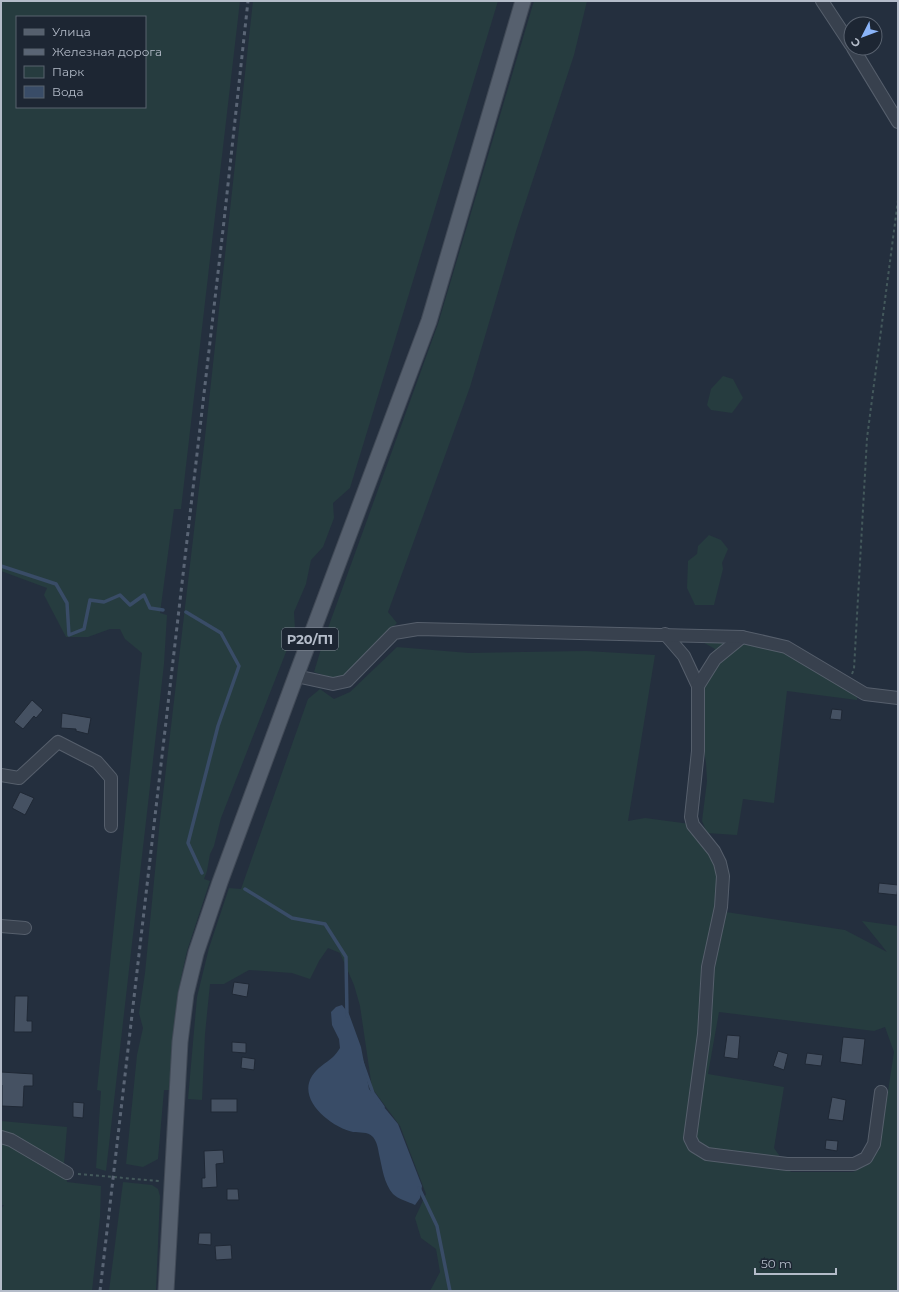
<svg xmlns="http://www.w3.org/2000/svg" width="899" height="1292" font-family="Montserrat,sans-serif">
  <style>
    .green { fill: #263c3f; fill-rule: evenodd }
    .water { fill: #394c67 }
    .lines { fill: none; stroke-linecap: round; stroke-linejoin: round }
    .stream { stroke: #394c67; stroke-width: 3.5 }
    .building { fill: #455162; stroke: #1f2835 }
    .minor-casing { stroke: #565f6c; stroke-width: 14 }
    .major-casing { stroke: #414a57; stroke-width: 17 }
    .path { stroke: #44595c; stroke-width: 2; stroke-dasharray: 3 3; stroke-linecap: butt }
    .minor { stroke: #38414e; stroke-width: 12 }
    .major { stroke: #56606e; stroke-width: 15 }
    .rail { stroke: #5a6575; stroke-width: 3; stroke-dasharray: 4 4; stroke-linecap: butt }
    .labels { text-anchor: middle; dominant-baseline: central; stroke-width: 3.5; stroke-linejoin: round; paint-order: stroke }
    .shield { fill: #1d2633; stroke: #878f9c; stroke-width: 1 }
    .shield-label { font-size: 13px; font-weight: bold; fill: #b4bcc9 }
  </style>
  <rect width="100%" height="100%" fill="#242f3e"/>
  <g class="green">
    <path d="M1 1H240L181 509H174L160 613 167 615 164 664 106 1171 96 1168 101 1091 97 1090 142 653 125 639 120 629H110L88 637H66L44 595 47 588 1 571ZM17 17H145V107H17Z"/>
    <polygon points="253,1 498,1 350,488 333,503 334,518 323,547 311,560 306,584 294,612 295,629 221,818 214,846 210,854 207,871 204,879 210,881 187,951 178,992 169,1090 164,1090 158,1159 143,1167 126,1164 137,1055 143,1028 139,1013 145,973 160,820 205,437"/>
    <polygon points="534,1 587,1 574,55 517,228 470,387 388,612 397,623 347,674 333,678 314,672 324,639 438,324"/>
    <polygon points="723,376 733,379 743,398 732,413 711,410 707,405 711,389"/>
    <polygon points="709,535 721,540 728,549 722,563 723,569 714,605 695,605 687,588 688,561 697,554 698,546"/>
    <polygon points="699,640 748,642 784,651 857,693 857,700 787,691 774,803 743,799 737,835 707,833 702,821 707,781 706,763 702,739 704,685 698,675 715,649"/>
    <path d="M397 647 469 653 586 651 655 655 628 821 645 818 690 824 712 853 720 876 706 966 701 976 710 977 721 918 726 912 845 930 887 952 862 921 898 926V1291H430L440 1272 436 1249 421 1238 415 1218 426 1194 400 1126 372 1088 360 1006 354 985 340 953 328 948 319 961 310 979 292 973 249 970 224 984H210L205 1034 202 1100 188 1099 197 997 209 948 229 888 241 889 308 699 320 689 334 699 350 692ZM719 1012 874 1031 885 1027 894 1052 879 1150 867 1165 853 1172H791L774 1148 784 1087 708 1074Z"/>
    <polygon points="1,1121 67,1127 64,1164 67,1182 101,1186 100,1217 92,1291 1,1291 1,1209 4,1205 1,1205"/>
    <polygon points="123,1182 152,1185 158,1189 160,1196 156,1291 109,1291"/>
  </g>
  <path class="water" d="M342 1005 349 1014 361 1047 369 1089 398 1124 422 1186 420 1198 415 1205C409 1202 398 1199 393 1194 384 1184 382 1167 379 1154 378 1148 377 1142 373 1137 367 1131 360 1133 353 1132 331 1127 297 1100 312 1076 317 1068 326 1063 333 1057 335 1055 338 1051 340 1048L339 1039 332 1025 331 1012 336 1007Z"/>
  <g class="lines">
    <g class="stream">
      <polyline points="1,566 56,584 67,603 69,635 84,629 90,600 104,602 120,595 130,605 144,595 150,608 163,610"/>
      <polyline points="186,612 221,633 239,666 218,726 188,843 202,873"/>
      <polyline points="245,889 292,918 325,924 346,957 347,1016"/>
      <polyline points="362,1062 373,1093 383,1107"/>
      <polyline points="419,1188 437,1226 450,1291"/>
    </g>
  </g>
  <g class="building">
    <polygon points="32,700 43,710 36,718 34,716 23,729 14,722"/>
    <polygon points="832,709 842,710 841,720 830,719"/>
    <polygon points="62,713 91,718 88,734 76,731 76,729 61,728"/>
    <polygon points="20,792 34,798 25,815 12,808"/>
    <polygon points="879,883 898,885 897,895 878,893"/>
    <polygon points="234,982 249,984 247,997 232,994"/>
    <polygon points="15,996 28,996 27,1021 32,1021 32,1032 14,1032"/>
    <polygon points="727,1035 740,1036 738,1059 724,1057"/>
    <polygon points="843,1037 865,1039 862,1065 840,1062"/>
    <polygon points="232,1042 246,1043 246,1053 232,1052"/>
    <polygon points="778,1051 788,1054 784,1070 773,1066"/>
    <polygon points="807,1053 823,1055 821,1066 805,1064"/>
    <polygon points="242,1057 255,1059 254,1070 241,1068"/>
    <polygon points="1,1072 33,1074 33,1086 24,1086 23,1107 2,1106 2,1085 1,1085"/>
    <polygon points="832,1097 846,1100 843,1121 828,1119"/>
    <rect x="211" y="1099" width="26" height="13"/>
    <polygon points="73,1102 84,1103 83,1118 73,1117"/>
    <polygon points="826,1140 838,1141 837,1151 825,1149"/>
    <polygon points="223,1150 224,1163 216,1164 217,1187 202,1188 202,1178 205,1178 204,1151"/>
    <polygon points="227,1189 238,1189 239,1200 227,1200"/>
    <polygon points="199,1233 211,1233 211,1245 198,1244"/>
    <polygon points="231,1245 232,1259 216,1260 215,1246"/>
  </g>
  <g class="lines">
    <g class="minor-casing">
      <g id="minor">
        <polyline points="822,1 851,45"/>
        <polyline points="853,48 898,122"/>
        <polyline points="665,634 684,656 698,686"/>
        <polyline points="742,637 715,659 698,686 698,751 691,817 693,825 714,851 720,863 723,876 721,907 708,967 704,1034 690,1138 694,1146 707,1154 787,1164 854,1164 866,1158 874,1144 881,1092"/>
        <polyline points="296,676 333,684 347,681 394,633 418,629 742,637 786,647 865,694 898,698"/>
        <polyline points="1,775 19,778 58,742 97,762 111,778 111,826"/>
        <polyline points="1,926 25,928"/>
        <polyline points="1,1137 11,1140 67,1173"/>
      </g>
    </g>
    <g class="major-casing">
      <polyline id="major" points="166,1291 180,1042 186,994 196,953 220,882 296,676 429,321 523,1"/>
    </g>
    <g class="path">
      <polyline points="852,674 854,669 867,438 898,200"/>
      <polyline points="78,1174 159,1181"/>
    </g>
    <use href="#minor" class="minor"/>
    <use href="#major" class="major"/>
    <polyline class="rail" points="100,1291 224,221 248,1"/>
  </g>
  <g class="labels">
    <rect class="shield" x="282" y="628" width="56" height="22" rx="3"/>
    <g class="shield-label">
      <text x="310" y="639">Р20/П1</text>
    </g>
  </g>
  <rect width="899" height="1292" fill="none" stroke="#b4bcc9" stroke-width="4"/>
  <rect x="16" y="16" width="130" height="92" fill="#1d2633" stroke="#59626f"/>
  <rect x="24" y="29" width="20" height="6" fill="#56606e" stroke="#59626f"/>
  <text x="52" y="36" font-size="12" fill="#b4bcc9">Улица</text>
  <rect x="24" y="49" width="20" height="6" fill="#5a6575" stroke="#59626f"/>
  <text x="52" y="56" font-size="12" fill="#b4bcc9">Железная дорога</text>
  <rect x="24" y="66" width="20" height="12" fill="#263c3f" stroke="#59626f"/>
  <text x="52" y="76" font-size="12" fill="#b4bcc9">Парк</text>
  <rect x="24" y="86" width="20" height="12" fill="#394c67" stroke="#59626f"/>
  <text x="52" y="96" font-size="12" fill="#b4bcc9">Вода</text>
  <g transform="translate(863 36) rotate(228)"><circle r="19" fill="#1d2633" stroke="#59626f"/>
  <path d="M0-3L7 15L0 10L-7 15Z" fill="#8ab4f8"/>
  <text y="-6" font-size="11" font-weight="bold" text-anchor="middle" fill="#b4bcc9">С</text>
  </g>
  <path d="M755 1268v6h81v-6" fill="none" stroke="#b4bcc9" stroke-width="2"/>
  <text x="761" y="1268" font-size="12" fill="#b4bcc9" stroke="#1d2633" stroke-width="3" paint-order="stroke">50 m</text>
</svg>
